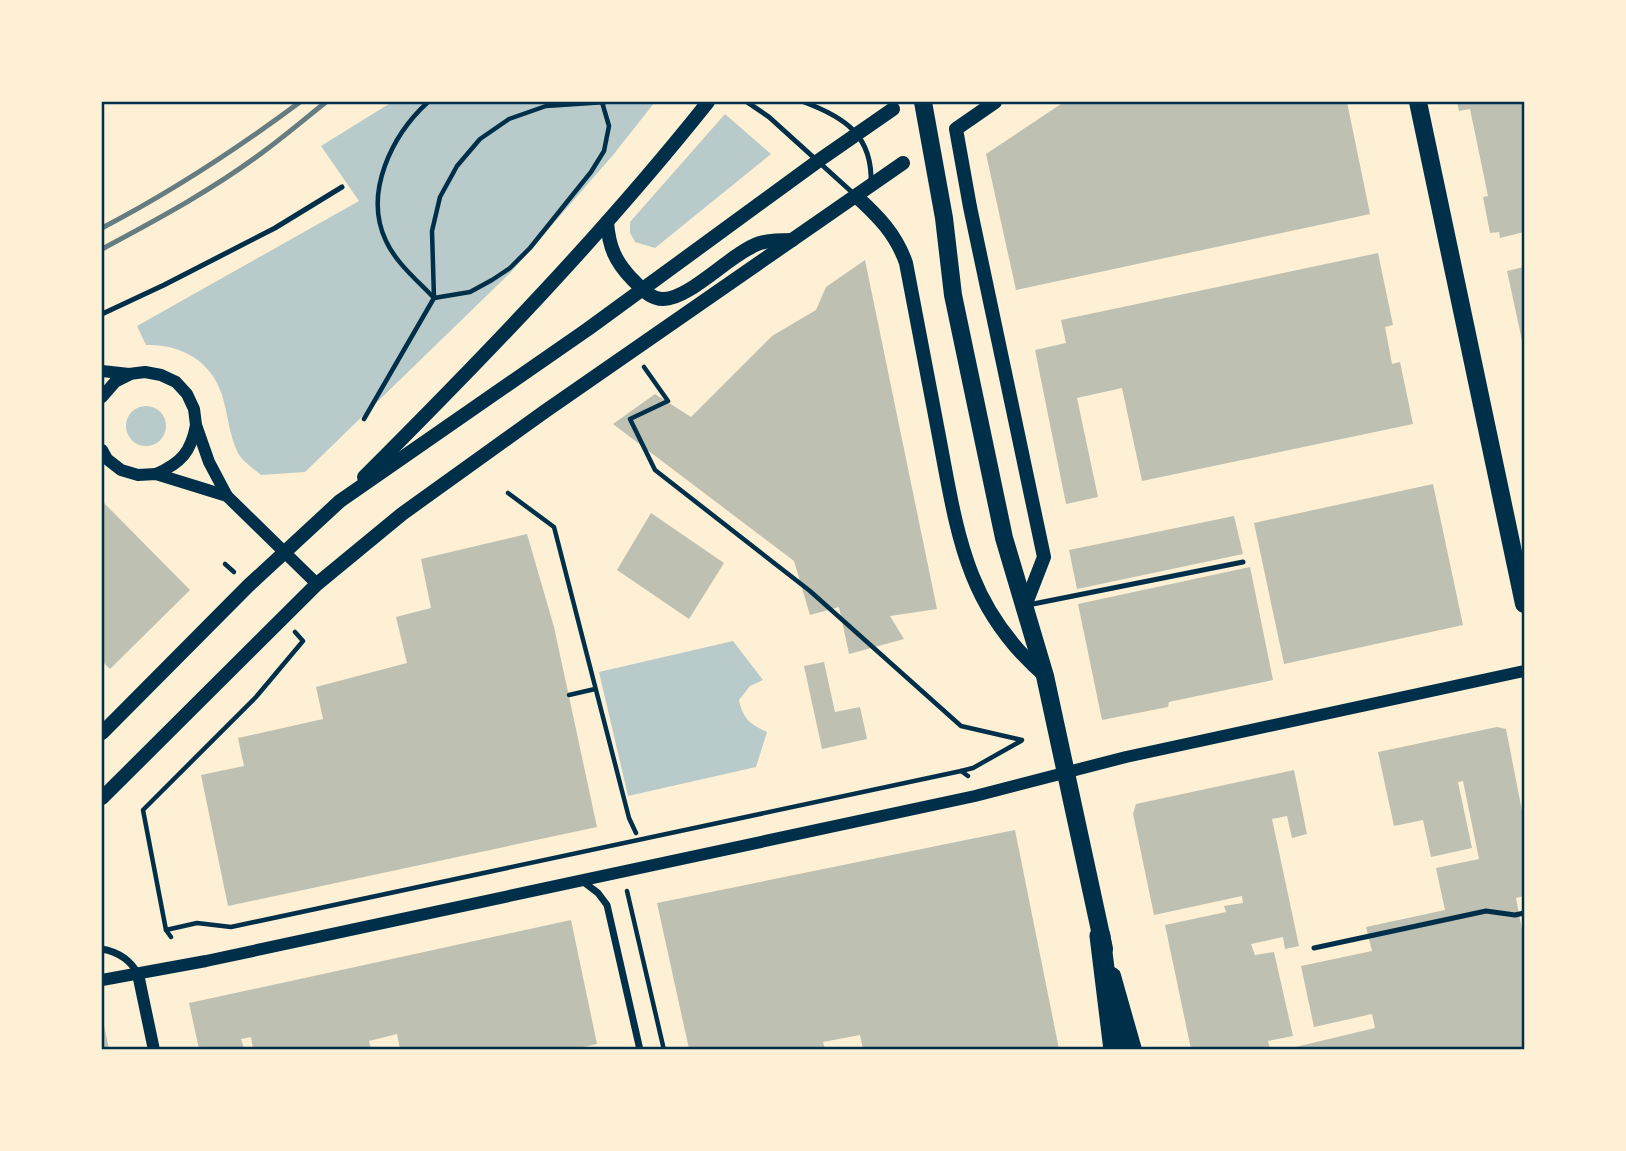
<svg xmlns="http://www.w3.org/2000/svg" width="1626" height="1151" font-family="'Work Sans',sans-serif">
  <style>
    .green { fill: #b9caca }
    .building { fill: #bec0b2 }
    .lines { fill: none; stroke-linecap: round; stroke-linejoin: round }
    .path { stroke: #003049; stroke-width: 4.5 }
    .service { stroke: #003049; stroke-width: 5 }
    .minor { stroke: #003049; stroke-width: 7 }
    .tertiary { stroke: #003049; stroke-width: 12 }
    .secondary { stroke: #003049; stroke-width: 14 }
    .primary { stroke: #003049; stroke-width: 18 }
    .motorway { stroke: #003049; stroke-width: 21 }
    .rail { stroke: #657d81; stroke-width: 5 }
    .neatline { fill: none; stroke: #003049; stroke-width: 2.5 }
  </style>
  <rect width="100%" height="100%" fill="#fdf0d5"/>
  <g class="green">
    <path d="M392 102H655L613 155 512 271 305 472 261 475C254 469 242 461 238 453 229 435 228 414 222 395 211 360 180 344 146 345L137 326 359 201 321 146Z"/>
    <polygon points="725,114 771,154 655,248 635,242 630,233 630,222"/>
    <circle cx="146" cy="426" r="20"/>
    <path d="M733 641 763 680 750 686 739 700C743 719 750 724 767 732L756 767 628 796 599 672Z"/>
  </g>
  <g class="building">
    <polygon points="1064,102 1347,102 1370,214 1016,290 986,154"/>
    <polygon points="1457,102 1524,102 1524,232 1500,238 1499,232 1490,233 1483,197 1488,196 1470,109 1459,111"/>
    <polygon points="1378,253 1393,325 1385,327 1392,364 1400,362 1413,424 1142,481 1122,388 1077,398 1098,497 1066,504 1035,350 1066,343 1061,320"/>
    <polygon points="865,260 937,609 890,616 904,639 849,654 839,607 810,615 794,561 613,424 655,394 691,417 772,336 816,310 826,287"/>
    <polygon points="1524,267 1524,345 1523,345 1507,271"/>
    <polygon points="1433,484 1463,625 1284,664 1254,523"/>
    <polygon points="102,501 190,590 110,669 102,661"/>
    <polygon points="651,513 724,563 689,619 617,570"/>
    <polygon points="1234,516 1243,554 1077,589 1069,550"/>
    <polygon points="527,534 554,627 597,827 228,906 201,775 244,766 238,738 323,719 316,687 407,663 396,617 431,608 421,559"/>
    <polygon points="1250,567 1273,680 1169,702 1168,707 1102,720 1078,604"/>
    <polygon points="824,662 835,712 860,707 867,739 822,749 804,666"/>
    <polygon points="1497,727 1506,729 1524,821 1524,896 1516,898 1524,940 1524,1049 1287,1049 1375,1028 1372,1014 1314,1027 1301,966 1372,951 1366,927 1445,910 1436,868 1479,859 1463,781 1458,782 1472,848 1431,857 1423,820 1394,826 1378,752"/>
    <polygon points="1294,770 1307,834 1292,838 1287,816 1272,819 1299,946 1285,949 1283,937 1251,944 1255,955 1274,952 1293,1036 1268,1041 1270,1049 1191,1049 1165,925 1226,912 1224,906 1243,903 1242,896 1154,915 1133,814 1136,804"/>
    <polygon points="1015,830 1059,1049 863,1049 860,1035 823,1042 825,1049 689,1049 657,903"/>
    <polygon points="571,920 597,1044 574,1049 400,1049 397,1034 369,1041 371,1049 253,1049 251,1037 241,1039 244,1049 199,1049 189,1003"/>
    <polygon points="102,1021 103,1021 109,1049 102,1049"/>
  </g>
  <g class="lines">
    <g class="path">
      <path d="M428 102C392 135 363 193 386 241 396 263 418 281 434 298L470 292 492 280 510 268 530 248 591 172 604 151 609 126 602 102"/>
      <polyline points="644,367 668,401 630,419 655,470 810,591 961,726 1022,740"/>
      <polyline points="364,419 434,298 432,231 440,197 457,166 480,139 509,119 546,106 606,102"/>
      <polyline points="508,493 554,527 629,818 636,833"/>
      <polyline points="225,564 234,572"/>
      <polyline points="569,695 595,689"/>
      <polyline points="961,771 973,768 1021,741"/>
      <polyline points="627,891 664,1050"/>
      <polyline points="166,930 197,923 231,927 961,771 968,776"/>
      <polyline points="171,937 166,930 143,810 256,697 303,641 295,632"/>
    </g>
    <g class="service">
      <polyline points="747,102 769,117 854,194"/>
      <path d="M804 102C844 117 873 135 871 184"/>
      <polyline points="102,314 164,285 275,228 342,187"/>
      <polyline points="1028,605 1243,562"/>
      <polyline points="1314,948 1486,911 1515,915 1524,913"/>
    </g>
    <g class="minor">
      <polyline points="581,880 598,893 607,905 640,1050"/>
      <path d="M102 949C118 952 130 959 138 974"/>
    </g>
    <g class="tertiary">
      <polyline points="102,371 129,374 145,372 161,375 176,382 187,394 194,409 196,425 209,462 227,496 317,584"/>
      <polyline points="102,397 115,382 129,375"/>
      <polyline points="102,450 107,459 121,470 138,475 156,474 227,496"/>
      <path d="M156 474C181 463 191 452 196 425"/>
      <polyline points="138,974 154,1050"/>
      <polyline points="102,980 206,961 975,796 1126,757 1524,671"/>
    </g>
    <g class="secondary">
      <polyline points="995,102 956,129 970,207 1044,557 1025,606"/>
      <path d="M856 196C878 216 896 234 906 263 917 319 927 375 938 431 957 530 964 606 1045 676"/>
      <path d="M607 222C609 247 615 261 632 279 641 288 650 299 663 299 689 300 732 252 760 243 771 240 782 240 792 240"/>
      <path d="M364 477C484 357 602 235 708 102"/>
      <polyline points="102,733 248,586 340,501 588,329 818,161 893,109"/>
      <polyline points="102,798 317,584 402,514 544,412 903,163"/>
    </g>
    <g class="primary">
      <polyline points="923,102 944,218 953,295 1004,538 1045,676 1104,949"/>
      <polyline points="1418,102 1524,604"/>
      <polyline points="1112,976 1133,1050"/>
    </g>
    <polyline class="motorway" points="1100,936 1114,1050"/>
    <g class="rail">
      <path d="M102 228C171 192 237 149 300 102"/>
      <path d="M102 249C158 219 216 188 267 149 287 134 306 118 326 102"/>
    </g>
  </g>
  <rect width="1626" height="1151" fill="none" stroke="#fdf0d5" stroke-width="206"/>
  <rect x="103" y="103" width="1420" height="945" class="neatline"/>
</svg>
